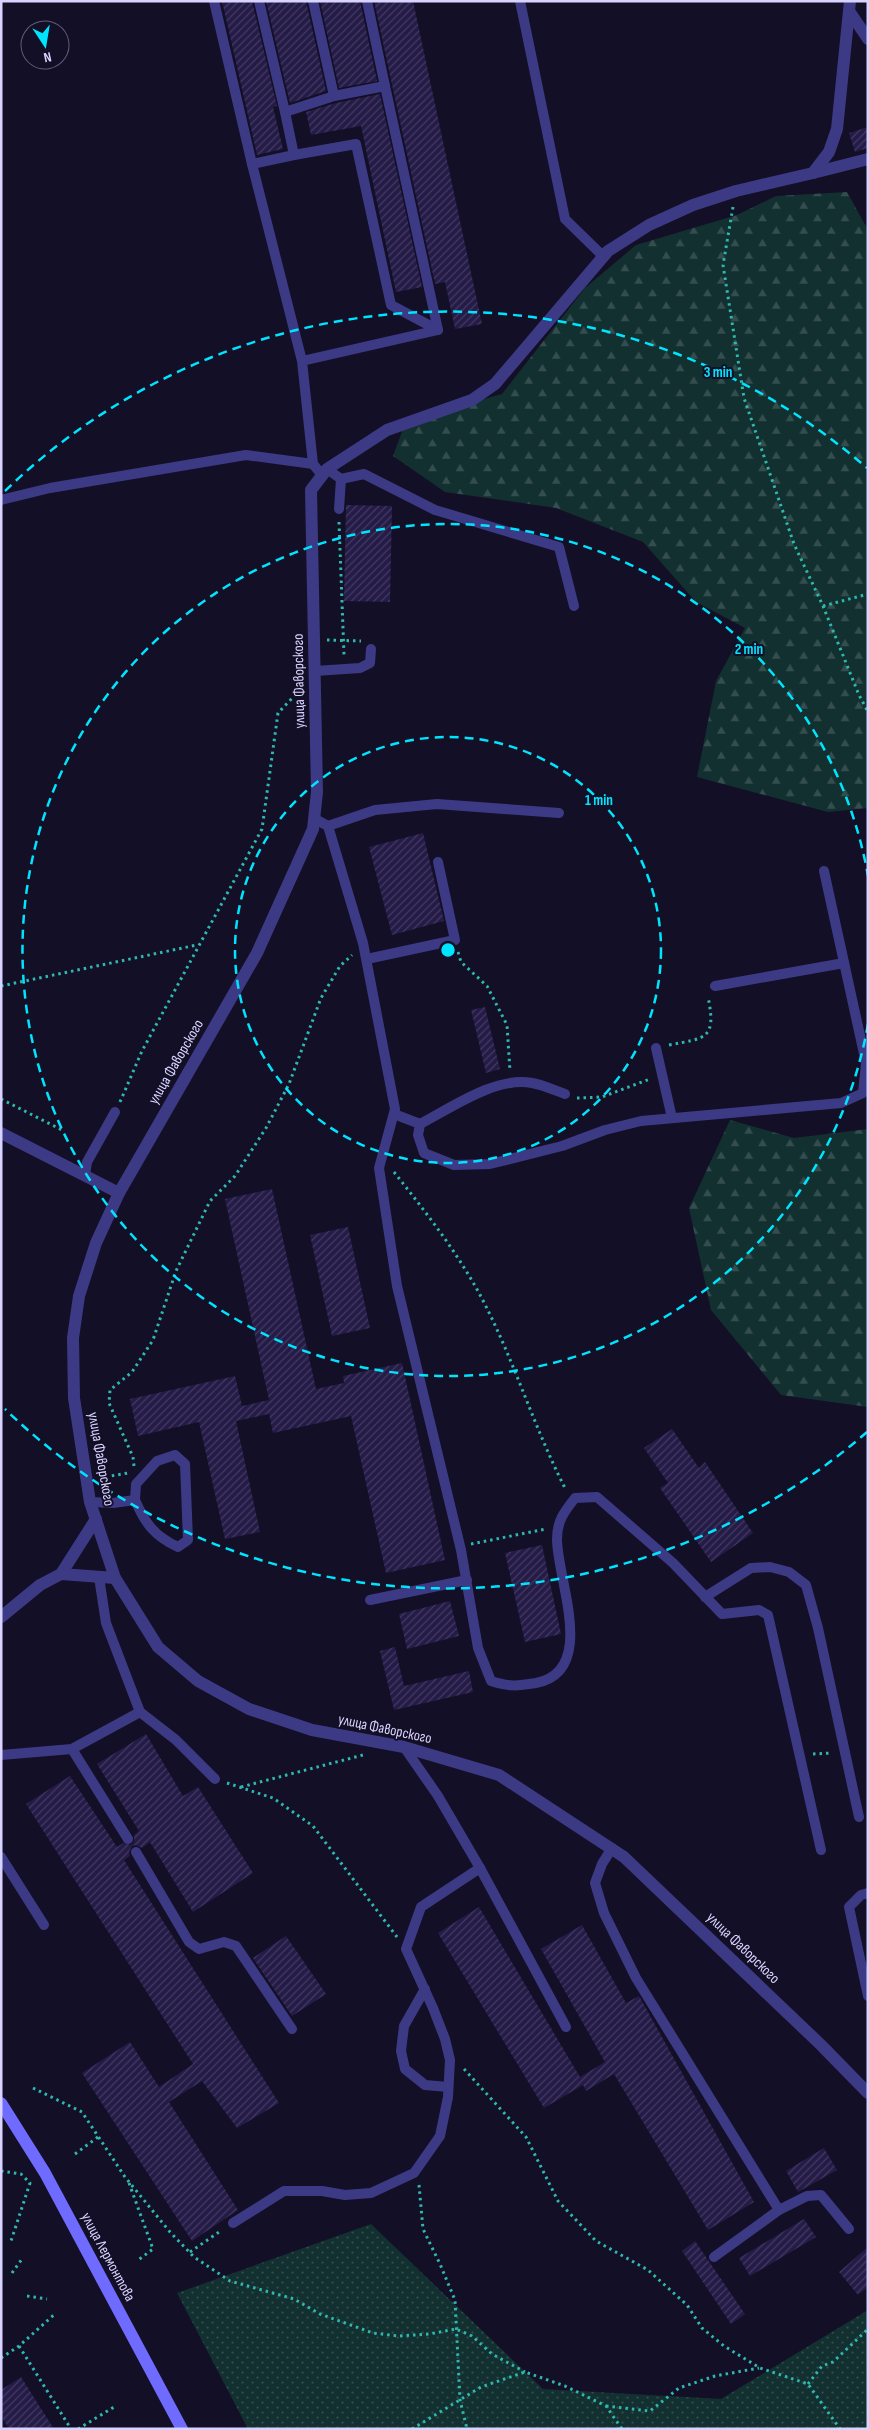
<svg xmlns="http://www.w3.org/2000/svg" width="869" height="2430" font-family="'Sofia Sans Condensed',sans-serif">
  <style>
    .forest { fill: url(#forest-firs) }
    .park { fill: url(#park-dots) }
    .building { fill: url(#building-hatch) }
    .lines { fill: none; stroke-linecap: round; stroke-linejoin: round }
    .path { stroke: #2fb8b0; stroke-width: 3; stroke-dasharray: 2.5 4; stroke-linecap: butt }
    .service { stroke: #3d3a85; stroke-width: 10 }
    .minor { stroke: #3d3a85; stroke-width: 12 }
    .tertiary { stroke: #3d3a85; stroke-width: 12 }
    .secondary { stroke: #6f6bff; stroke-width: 12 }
    .ring { fill: none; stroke: #00e5ff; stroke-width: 2.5; stroke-dasharray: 9 6 }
    .labels { text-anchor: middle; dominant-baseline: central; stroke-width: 4; stroke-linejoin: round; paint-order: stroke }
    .street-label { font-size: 15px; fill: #d9d4ff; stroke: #130f26 }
    .centre { fill: #00e5ff; stroke: #130f26; stroke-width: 2.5 }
    .ring-label { font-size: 15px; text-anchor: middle; font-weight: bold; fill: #00e5ff; stroke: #130f26; stroke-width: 4; stroke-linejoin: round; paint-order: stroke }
  </style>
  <defs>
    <pattern id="forest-firs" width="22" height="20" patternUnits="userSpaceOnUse" patternTransform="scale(1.25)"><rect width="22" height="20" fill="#12302f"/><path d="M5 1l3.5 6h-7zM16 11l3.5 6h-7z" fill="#344d4e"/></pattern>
    <pattern id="park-dots" width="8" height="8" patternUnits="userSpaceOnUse" patternTransform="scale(1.25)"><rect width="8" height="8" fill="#12302f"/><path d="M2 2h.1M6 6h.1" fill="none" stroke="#344d4e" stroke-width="1.8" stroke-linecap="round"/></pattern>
    <pattern id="building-hatch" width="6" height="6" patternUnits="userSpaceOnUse" patternTransform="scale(1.25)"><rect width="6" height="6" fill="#241b47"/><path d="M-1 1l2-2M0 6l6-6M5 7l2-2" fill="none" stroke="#433b63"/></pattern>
  </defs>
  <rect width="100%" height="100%" fill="#130f26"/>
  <g class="forest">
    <polygon points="847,192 868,230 868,808 828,812 697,777 716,681 745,628 696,602 643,542 556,508 445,492 393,456 406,421 502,394 585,288 636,245 737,215 776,196"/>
    <polygon points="730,1120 794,1138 868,1129 868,1407 781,1395 711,1310 689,1208"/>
  </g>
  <polygon class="park" points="371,2224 543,2389 721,2399 868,2310 868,2429 248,2429 177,2293"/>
  <g class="building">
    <polygon points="222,1 252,1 277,106 273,107 283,149 257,155"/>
    <polygon points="266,1 306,1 326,91 290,103"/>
    <polygon points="320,1 360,1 377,81 339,88"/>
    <polygon points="374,1 413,1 482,324 455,329 445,282 435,284"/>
    <polygon points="380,94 422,287 396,292 361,126 311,135 306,112 336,103"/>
    <polygon points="868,127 868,148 855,152 849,133"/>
    <polygon points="346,505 392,506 390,602 344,601"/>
    <polygon points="423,833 444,921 392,935 369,847"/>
    <polygon points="485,1007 500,1069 486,1073 471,1010"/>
    <polygon points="272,1189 316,1389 344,1383 343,1376 402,1363 445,1560 386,1573 351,1416 273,1433 269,1414 236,1421 260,1532 225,1539 199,1422 138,1436 130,1399 235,1376 242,1406 269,1400 225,1199"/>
    <polygon points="348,1227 370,1328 332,1336 310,1235"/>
    <polygon points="672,1429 699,1468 705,1462 753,1533 711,1562 660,1488 668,1483 644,1448"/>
    <polygon points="542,1545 561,1634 525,1642 505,1553"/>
    <polygon points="450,1601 459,1636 407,1649 399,1614"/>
    <polygon points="395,1647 404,1686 469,1671 473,1692 394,1710 380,1651"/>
    <polygon points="146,1734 183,1796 198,1787 253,1873 193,1912 150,1842 142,1848 136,1845 132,1846 129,1852 130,1856 124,1860 279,2103 237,2128 202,2081 169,2102 238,2210 192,2241 82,2073 130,2042 159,2087 193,2064 26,1804 70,1776 117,1847 123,1843 131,1845 134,1842 134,1835 139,1831 97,1764"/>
    <polygon points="479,1907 580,2077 605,2062 541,1949 582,1925 626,2003 639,1996 754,2202 708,2230 614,2074 586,2091 583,2085 544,2108 438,1933"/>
    <polygon points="286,1936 326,1994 292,2016 253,1958"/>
    <polygon points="824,2148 837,2170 798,2192 786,2171"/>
    <polygon points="804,2219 816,2237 750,2276 739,2258"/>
    <polygon points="695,2241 745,2314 731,2324 682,2251"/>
    <polygon points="868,2247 868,2287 858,2295 839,2272"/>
    <polygon points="21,2377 54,2429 9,2429 1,2416 1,2390"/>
  </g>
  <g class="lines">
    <g class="path">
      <polyline points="733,207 723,265 744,398 794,544 823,606 859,695 868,712"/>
      <polyline points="339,522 344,655"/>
      <polyline points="823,606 868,594"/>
      <polyline points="327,640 361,641"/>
      <polyline points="458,952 461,962 487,986 507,1025 510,1071"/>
      <polyline points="1,986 197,945"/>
      <path d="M669 1045C705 1038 717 1040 708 997"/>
      <polyline points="577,1098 602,1097 650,1079"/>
      <polyline points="1,1099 62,1130"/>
      <polyline points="120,1102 142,1051 262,829 278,713 297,693"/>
      <path d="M394 1172C424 1210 455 1249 479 1293 513 1356 533 1426 566 1490"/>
      <polyline points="134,1466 133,1457 109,1403 110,1390 132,1372 153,1340 176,1271 210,1201 235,1176 266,1128 289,1084 321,998 340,966 352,955"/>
      <polyline points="99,1478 128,1473"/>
      <polyline points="471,1544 546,1529"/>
      <polyline points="813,1754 832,1753"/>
      <polyline points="227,1783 273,1798 313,1826 397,1937"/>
      <polyline points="241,1787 363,1755"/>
      <polyline points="464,2069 526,2137 558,2201 596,2241 648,2270 687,2305 702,2328 724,2346 760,2368 808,2384 840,2429"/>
      <polyline points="33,2088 82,2112 125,2177 170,2232 194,2257 230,2281 294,2299 320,2314 373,2333 399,2336 429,2334 456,2329 472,2336 492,2354 525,2372"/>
      <polyline points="75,2154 98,2137"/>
      <polyline points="1,2171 21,2174 30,2183 11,2241"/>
      <polyline points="129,2183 153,2249 137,2261"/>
      <polyline points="419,2185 423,2229 440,2264 455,2300 460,2400 467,2429"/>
      <polyline points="190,2252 222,2230"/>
      <polyline points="12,2273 22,2259"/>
      <polyline points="27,2296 47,2299"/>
      <polyline points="19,2346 71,2429"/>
      <polyline points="1,2358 19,2346 56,2313"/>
      <polyline points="808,2384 822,2366 833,2362 868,2329"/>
      <polyline points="606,2406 650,2411 679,2388 715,2376 759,2368"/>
      <polyline points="78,2429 114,2407"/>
      <polyline points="412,2429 481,2387 525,2372 565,2386 606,2406 622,2429"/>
    </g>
    <g class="service">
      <polyline points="214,1 252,164"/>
      <polyline points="259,1 285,112"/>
      <polyline points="313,1 334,96"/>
      <polyline points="367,1 385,86"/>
      <polyline points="520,1 565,219 603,256"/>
      <polyline points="294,155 356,144 391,305 438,330"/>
      <polyline points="302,361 252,164 294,155 285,112 334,96 385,86 438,330 302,361 313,464 322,475"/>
      <polyline points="327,469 341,479 364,474 435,510 559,547 574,606"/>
      <polyline points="1,500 50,488 246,455 313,464"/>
      <polyline points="339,509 341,479"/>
      <polyline points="315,671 360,668 370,663 371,649"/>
      <path d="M315 819 328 826 363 943 395 1109 379 1168 397 1286 461 1550 478 1648 491 1681C510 1687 517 1686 536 1683 598 1671 557 1580 557 1539 557 1521 564 1512 575 1498L597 1497 673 1563 722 1614 759 1610 768 1615 821 1850"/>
      <polyline points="328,826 375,810 437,804 559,813"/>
      <polyline points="367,959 455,940 438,862"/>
      <polyline points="715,986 844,963"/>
      <polyline points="656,1048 672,1118"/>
      <polyline points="394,1114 420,1124 418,1135 424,1153 454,1165 490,1164 562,1146 605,1130 641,1121 841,1103 863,1093 866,1063 824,871"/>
      <path d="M420 1124C451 1108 496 1076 532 1083 543 1085 554 1090 565 1094"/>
      <polyline points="85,1175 87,1162 115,1112"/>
      <path d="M90 1502 113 1503 135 1500 136 1484 157 1461 175 1455 185 1464 188 1540 178 1547C154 1536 145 1523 135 1500"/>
      <polyline points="99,1577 106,1623 140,1712 176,1740 215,1779"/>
      <polyline points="705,1597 751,1568 770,1567 789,1572 806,1585 818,1628 859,1817"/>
      <polyline points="370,1600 467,1580"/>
      <polyline points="404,1747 438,1796 480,1868 566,2027"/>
      <polyline points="72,1749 128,1839"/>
      <polyline points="1,1755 72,1749 140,1712"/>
      <polyline points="612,1848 602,1864 595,1883 604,1913 636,1978 779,2210 714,2257"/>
      <polyline points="136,1852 189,1942 199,1949 224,1942 236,1946 292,2029"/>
      <polyline points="1,1857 44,1925"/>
      <polyline points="868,1893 861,1895 849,1907 868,1996"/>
      <polyline points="425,1989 404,2026 401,2051 405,2069 425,2085 448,2087"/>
      <polyline points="779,2210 807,2196 821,2195 849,2229"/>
      <polyline points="233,2223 284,2191 322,2191 345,2195 371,2193 414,2173 440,2136 448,2097 450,2060 445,2039 433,2008 406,1949 421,1907 480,1868"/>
    </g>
    <g class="minor">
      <polyline points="849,11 868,39"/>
      <polyline points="813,173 868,159"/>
    </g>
    <g class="tertiary">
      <polyline points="850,1 837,129 829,152 813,173 736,191 693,205 649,225 608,251 495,384 472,400 387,430 327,469 311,490 317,792 313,829 257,953 119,1193 96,1243 79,1296 73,1338 74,1398 90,1502 115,1578 158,1647 198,1681 249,1709 312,1730 404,1747 499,1775 624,1857 821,2045 868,2093"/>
      <polyline points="1,1133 119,1193"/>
      <polyline points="61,1574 115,1578"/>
      <polyline points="1,1617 40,1585 61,1574 96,1519"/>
    </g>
    <polyline class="secondary" points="1,2103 45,2173 182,2429"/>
  </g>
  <g class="ring">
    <circle cx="448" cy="950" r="213"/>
    <path d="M868 1024A426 426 0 1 1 868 876"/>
    <path d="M867 1432A638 638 0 0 1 5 1409M5 491A638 638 0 0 1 867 468"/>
  </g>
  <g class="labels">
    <g class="street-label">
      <text transform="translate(299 681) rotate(-91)">улица Фаворского</text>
      <text transform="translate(176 1062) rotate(-60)">улица Фаворского</text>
      <text transform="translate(101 1459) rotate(80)">улица Фаворского</text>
      <text transform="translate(385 1729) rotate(12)">улица Фаворского</text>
      <text transform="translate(743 1948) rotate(44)">улица Фаворского</text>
      <text transform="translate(108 2257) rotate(62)">улица Лермонтова</text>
    </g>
  </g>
  <circle cx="448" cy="950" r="8" class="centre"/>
  <g class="ring-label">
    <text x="718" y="377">3 min</text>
    <text x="749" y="654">2 min</text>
    <text x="599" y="805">1 min</text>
  </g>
  <rect width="869" height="2430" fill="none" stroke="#d9d4ff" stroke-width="5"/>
  <g transform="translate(45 45) rotate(168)"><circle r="24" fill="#130f26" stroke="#625e7d"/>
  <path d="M0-4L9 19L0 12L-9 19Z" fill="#00e5ff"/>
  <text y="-8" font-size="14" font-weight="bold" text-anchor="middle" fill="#d9d4ff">N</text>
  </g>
</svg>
